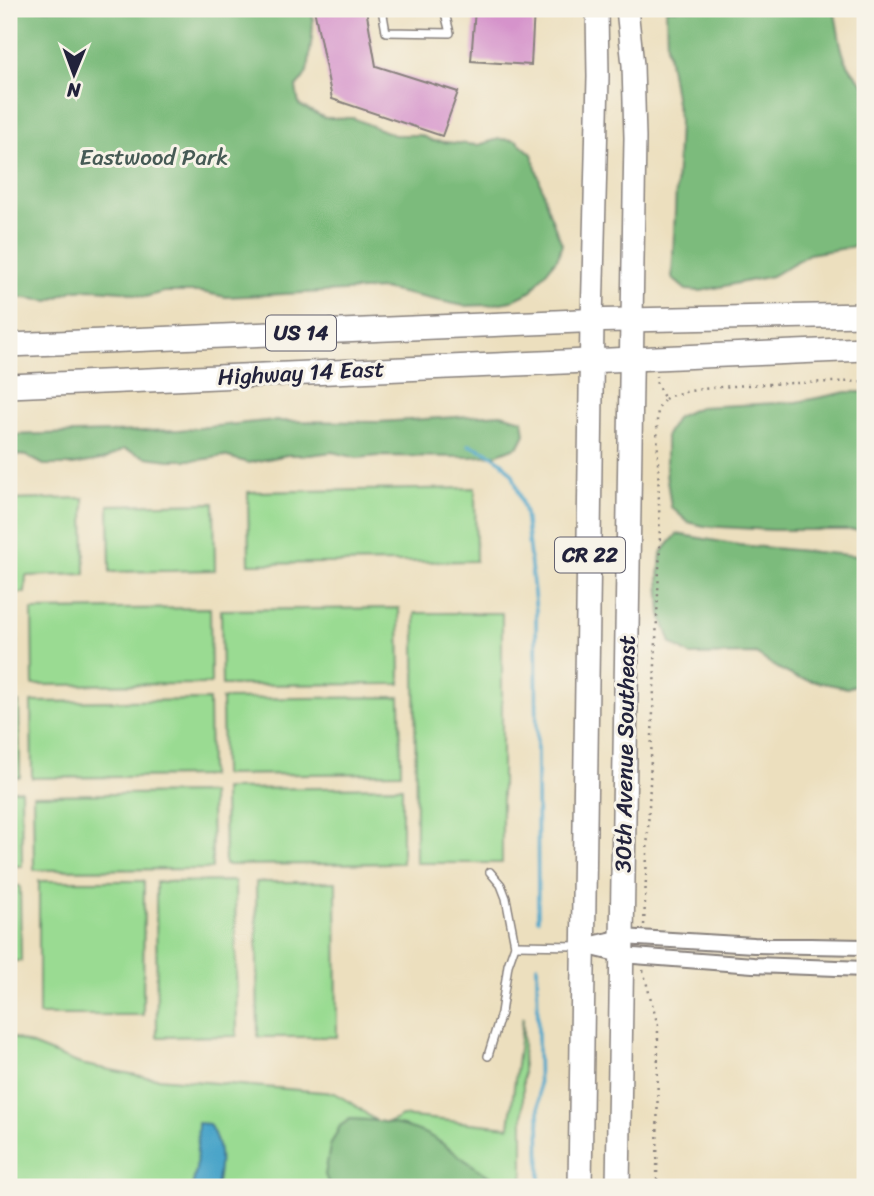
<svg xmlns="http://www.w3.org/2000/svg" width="874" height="1196" font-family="Sriracha,sans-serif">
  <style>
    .green { fill: #9adb92; stroke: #5e7e66; stroke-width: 2 }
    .forest { fill: #7bbb7c; stroke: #4e6e5c; stroke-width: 2 }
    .water { fill: #4ca5c9; stroke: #376482; stroke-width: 2 }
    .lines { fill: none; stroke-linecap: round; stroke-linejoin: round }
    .stream { stroke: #4ca5c9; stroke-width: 3.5 }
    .building { fill: #d593cb }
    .lane-casing { stroke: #87807c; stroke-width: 10 }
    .street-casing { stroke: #87807c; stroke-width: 18 }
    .secondary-casing { stroke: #87807c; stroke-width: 24 }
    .primary-casing { stroke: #87807c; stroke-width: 26 }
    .path { stroke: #87807c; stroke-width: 2.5; stroke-dasharray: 2 5; stroke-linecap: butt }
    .lane { stroke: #fff; stroke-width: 7 }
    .street { stroke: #fff; stroke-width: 14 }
    .secondary { stroke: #fff; stroke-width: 21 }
    .primary { stroke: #fff; stroke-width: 23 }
    .labels { text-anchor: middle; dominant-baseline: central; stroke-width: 6; stroke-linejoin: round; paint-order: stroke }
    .shield { fill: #f7f3e8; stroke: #62616f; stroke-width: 2 }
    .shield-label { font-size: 21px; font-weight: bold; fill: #22223b }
    .park-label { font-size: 23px; fill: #465a55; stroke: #f7f3e8 }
    .street-label { font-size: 23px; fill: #22223b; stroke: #f7f3e8 }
  </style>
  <rect width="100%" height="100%" fill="#f7f3e8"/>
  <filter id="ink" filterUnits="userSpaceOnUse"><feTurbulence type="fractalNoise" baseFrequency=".0143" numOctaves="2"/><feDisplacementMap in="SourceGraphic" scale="14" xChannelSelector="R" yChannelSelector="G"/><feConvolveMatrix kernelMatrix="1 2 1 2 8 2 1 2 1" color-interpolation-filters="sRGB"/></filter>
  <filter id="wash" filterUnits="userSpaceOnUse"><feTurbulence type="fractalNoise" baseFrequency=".00686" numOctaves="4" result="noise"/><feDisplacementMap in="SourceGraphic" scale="28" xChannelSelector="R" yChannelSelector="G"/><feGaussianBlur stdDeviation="1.57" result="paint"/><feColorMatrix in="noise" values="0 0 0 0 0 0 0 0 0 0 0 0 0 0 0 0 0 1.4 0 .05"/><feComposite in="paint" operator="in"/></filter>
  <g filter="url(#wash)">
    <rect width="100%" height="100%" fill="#ecdfbe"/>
    <g class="green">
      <polygon points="475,488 476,561 249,564 248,492"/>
      <polygon points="84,498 85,574 26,576 25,593 9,593 9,500"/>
      <polygon points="214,503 215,570 110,572 109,505"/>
      <polygon points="210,608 211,684 33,685 32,610"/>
      <polygon points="399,608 400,684 222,685 221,610"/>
      <polygon points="9,611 16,611 17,687 9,687"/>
      <polygon points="415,613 502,613 502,863 416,863"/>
      <polygon points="400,697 401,773 223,775 222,699"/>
      <polygon points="209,700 210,776 32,778 31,702"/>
      <polygon points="9,702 19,702 20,777 9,777"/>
      <polygon points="402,787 402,863 225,865 224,789"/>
      <polygon points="9,790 21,790 22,866 9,866"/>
      <polygon points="211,793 212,869 34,870 33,795"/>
      <polygon points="39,881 144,881 143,1015 39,1015"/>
      <polygon points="235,881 237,1036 157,1037 156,882"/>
      <polygon points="256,882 336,882 337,1037 258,1037"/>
      <polygon points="9,886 20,886 21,961 9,961"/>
      <path d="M523 1017V1187H9V1036L80 1064 146 1077 334 1093C343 1098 352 1103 360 1109 377 1122 381 1129 402 1116L509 1127Z"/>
    </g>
    <g class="forest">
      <path d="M9 9H312C314 22 313 31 311 44 308 65 312 70 296 87L299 105 325 118H353L394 135H420L433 141 478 145 499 139 516 140 532 154 549 212 562 244 558 257 530 292 511 301 489 305 464 306 383 289 226 297 201 292H164L145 297 122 291 95 289 74 290 49 301 9 296Z"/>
      <path d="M666 9H834C842 43 837 59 865 85V245L809 254 772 276 701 291 686 290 672 278 679 121 667 47Z"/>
      <polygon points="847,392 865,392 865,530 772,530 704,526 688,522 671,507 666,473 666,435 677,417 699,407 797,402"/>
      <polygon points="501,414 523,420 525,434 519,446 495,455 470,457 379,456 357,458 332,452 310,455 287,455 249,463 224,456 200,460 169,460 146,457 124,449 106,459 73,465 44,465 27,456 9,454 9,435 179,430 265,421 379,422"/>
      <polygon points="677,534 739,545 859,556 865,558 865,682 847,688 828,684 797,678 777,668 756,654 690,655 671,643 661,615 659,577 661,553"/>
      <path d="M350 1119C381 1120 417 1125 443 1144 465 1160 486 1176 511 1187H330L325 1175 330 1146 340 1126Z"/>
    </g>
    <path class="water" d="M198 1123 209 1124C222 1145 221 1163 216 1187H192L196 1170Z"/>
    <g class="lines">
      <g class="stream">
        <polyline points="469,445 487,452 502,462 513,475 525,513 536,611 538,919"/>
        <polyline points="537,965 540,1187"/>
      </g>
    </g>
    <g id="blocks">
      <g class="building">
        <polygon points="314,9 366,9 376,66 458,92 442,136 332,99"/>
        <polygon points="475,9 534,9 531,65 471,61"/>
      </g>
    </g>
  </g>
  <g filter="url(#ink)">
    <use href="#blocks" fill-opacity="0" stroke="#87807c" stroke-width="2"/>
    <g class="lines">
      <g class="lane-casing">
        <g id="lane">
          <polyline points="382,9 386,32 450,33 444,9"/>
          <polyline points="515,945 579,946"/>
          <polyline points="488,1056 501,1013 508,965 515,945 506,898 501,885 490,872"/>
        </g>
      </g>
      <g class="street-casing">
        <g id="street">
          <polyline points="584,946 621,955 753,965 865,969"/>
          <polyline points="584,946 622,937 754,945 865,947"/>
        </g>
      </g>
      <g class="secondary-casing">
        <g id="secondary">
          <polyline points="627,9 633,65 635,138 632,320"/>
          <polyline points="592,321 598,77 597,9"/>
        </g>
      </g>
      <g class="primary-casing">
        <g id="primary">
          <polyline points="9,345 579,321 865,315"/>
          <polyline points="9,386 865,349"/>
          <polyline points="580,1187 592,321"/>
          <polyline points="618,1187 632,320"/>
        </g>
      </g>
      <g class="path">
        <path d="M665 399C688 382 829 383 865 381"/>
        <polyline points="644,925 660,546 657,421 658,409 665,399 657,385 656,376"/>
        <polyline points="643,970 658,1026 657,1187"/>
      </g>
      <use href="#lane" class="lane"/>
      <use href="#street" class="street"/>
      <use href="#secondary" class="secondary"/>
      <use href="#primary" class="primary"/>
    </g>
  </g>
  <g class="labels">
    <g class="shield">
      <rect x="266" y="315.5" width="70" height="35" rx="5"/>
      <rect x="555" y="537.5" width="70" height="35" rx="5"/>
    </g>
    <g class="shield-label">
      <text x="301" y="333">US 14</text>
      <text x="590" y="555">CR 22</text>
    </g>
    <g class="park-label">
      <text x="154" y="157">Eastwood Park</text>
    </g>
    <g class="street-label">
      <text transform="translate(301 373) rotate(-3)">Highway 14 East</text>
      <text transform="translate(625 754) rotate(-89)">30th Avenue Southeast</text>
    </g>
  </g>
  <rect width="874" height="1196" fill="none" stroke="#f7f3e8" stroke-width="35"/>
  <g transform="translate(74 74) rotate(181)" stroke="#f7f3e8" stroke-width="5" paint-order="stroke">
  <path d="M0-5L12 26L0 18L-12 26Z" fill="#22223b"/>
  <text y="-10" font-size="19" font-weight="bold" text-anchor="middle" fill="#22223b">N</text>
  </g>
</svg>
